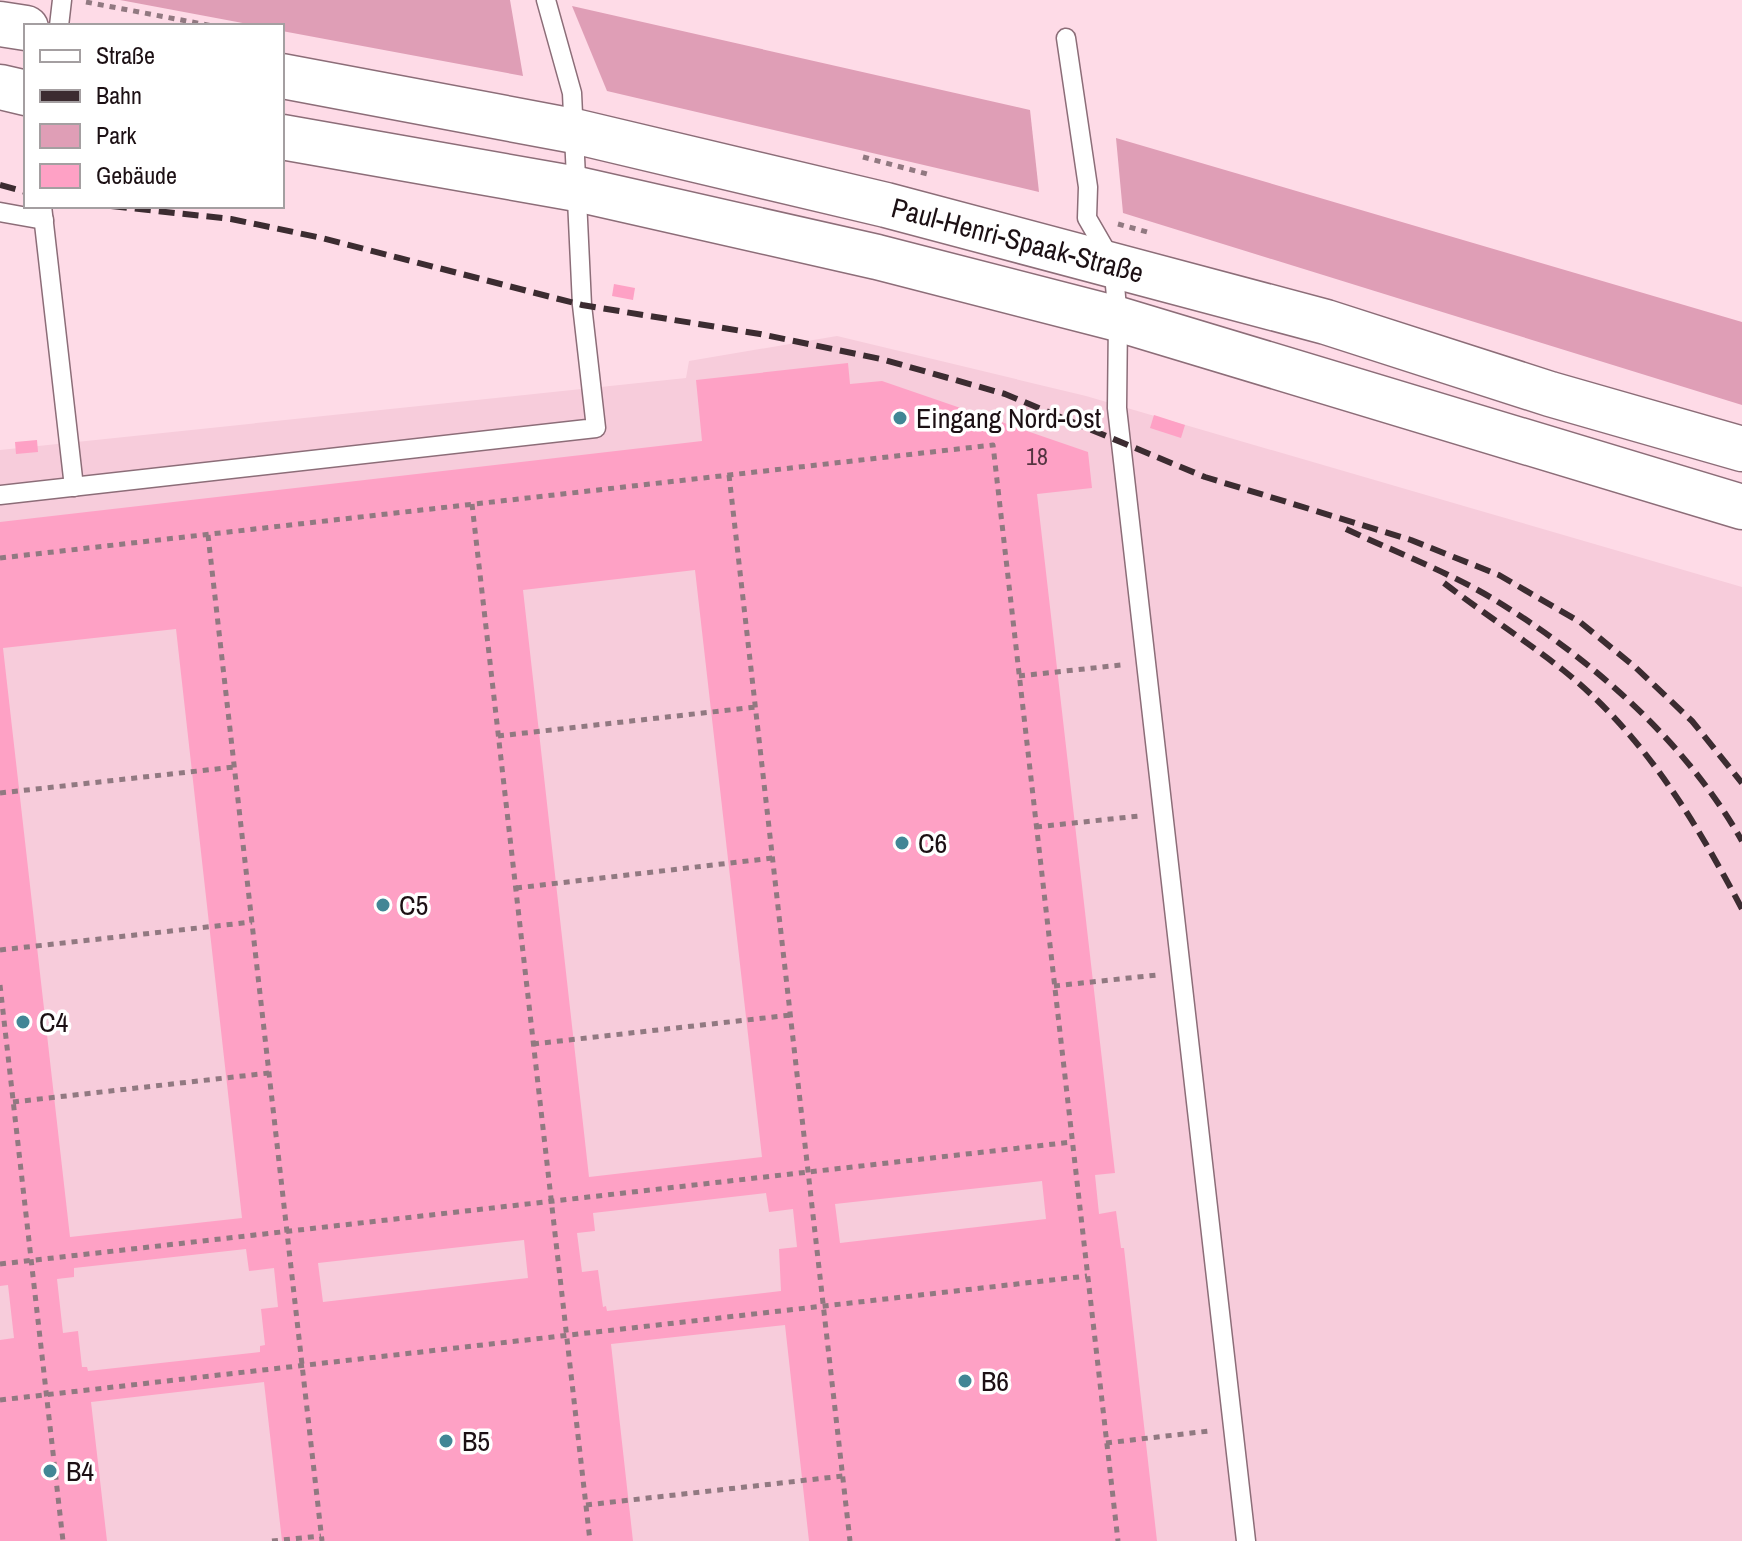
<svg xmlns="http://www.w3.org/2000/svg" width="1742" height="1541" font-family="'Archivo Narrow',sans-serif">
  <style>
    .built { fill: #f7ccdb }
    .green { fill: #df9eb6 }
    .building { fill: #fea1c5; fill-rule: evenodd }
    .lines { fill: none; stroke-linecap: round; stroke-linejoin: round }
    .service-casing { stroke: #8c6d78; stroke-width: 21 }
    .secondary-casing { stroke: #8c6d78; stroke-width: 47 }
    .path { stroke: #917981; stroke-width: 5; stroke-dasharray: 6 6; stroke-linecap: butt }
    .service { stroke: #fff; stroke-width: 18 }
    .secondary { stroke: #fff; stroke-width: 44 }
    .rail { stroke: #3c2c31; stroke-width: 6; stroke-dasharray: 16 8; stroke-linecap: butt }
    .poi-dot { fill: #428695; stroke: #fff; stroke-width: 3 }
    .labels { text-anchor: middle; dominant-baseline: central; stroke-width: 7; stroke-linejoin: round; paint-order: stroke }
    .number-label { font-size: 24px; fill: #543440 }
    .street-label { font-size: 28px; fill: #1c1014; stroke: #fff }
    .poi-label { font-size: 28px; fill: #1c1014; stroke: #fff; text-anchor: start }
  </style>
  <rect width="100%" height="100%" fill="#fedbe7"/>
  <polygon class="built" points="837,336 1086,396 1742,587 1742,1541 0,1541 0,450 686,378 689,361"/>
  <g class="green">
    <polygon points="120,0 510,0 523,76 282,31 282,26 258,26"/>
    <polygon points="572,6 1030,110 1039,192 607,91"/>
    <polygon points="1116,138 1742,322 1742,405 1123,213"/>
  </g>
  <g class="building">
    <polygon points="614,284 635,288 633,300 612,296"/>
    <path d="M848 363 850 384 882 381 1088 452 1092 488 1037 494 1115 1173 1095 1175 1099 1214 1116 1211 1121 1248H1124L1157 1541H809L785 1325 611 1344 633 1541H282L264 1382 91 1402 107 1541H0V1340L14 1338 8 1285 0 1286V522L702 441 696 380ZM695 570 762 1157 589 1177 523 590ZM176 629 242 1218 70 1237 3 648ZM1042 1181 1046 1219 840 1243 835 1204ZM766 1193 769 1212 793 1209 797 1247 779 1249 781 1291 607 1311 606 1306 603 1307 598 1270 582 1272 577 1233 595 1231 593 1213ZM524 1240 528 1278 323 1302 318 1263ZM246 1249 249 1271 274 1268 278 1307 261 1309 265 1345 260 1346V1352L88 1371 87 1367H82L78 1331 63 1333 57 1279 74 1277V1268Z"/>
    <polygon points="1154,415 1185,425 1181,438 1150,428"/>
    <polygon points="37,440 38,452 16,454 15,442"/>
  </g>
  <g class="lines">
    <g class="service-casing">
      <g id="service">
        <polyline points="59,26 62,0"/>
        <polyline points="1066,38 1088,187 1087,218 1113,263 1118,319 1117,408 1246,1541"/>
        <polyline points="42,206 74,487"/>
        <polyline points="0,212 44,220"/>
        <polyline points="0,495 596,428 582,305 572,93 546,0"/>
      </g>
    </g>
    <g class="secondary-casing">
      <g id="secondary">
        <polyline points="0,24 26,28"/>
        <path id="s1" d="M282 76 574 131 886 205 1326 322 1550 394 1742 449"/>
        <polyline points="0,87 26,93"/>
        <polyline points="282,137 577,189 877,257 1118,319 1742,507"/>
      </g>
    </g>
    <g class="path">
      <polyline points="86,2 213,26"/>
      <polyline points="863,157 931,175"/>
      <polyline points="1118,224 1151,233"/>
      <polyline points="729,475 850,1541"/>
      <polyline points="472,504 590,1541"/>
      <polyline points="208,535 322,1541"/>
      <polyline points="0,558 993,445 1118,1541"/>
      <polyline points="1019,676 1121,665"/>
      <polyline points="498,736 756,707"/>
      <polyline points="0,793 234,767"/>
      <polyline points="1036,827 1139,816"/>
      <polyline points="516,888 773,858"/>
      <polyline points="0,950 252,922"/>
      <polyline points="0,985 63,1541"/>
      <polyline points="1054,986 1157,975"/>
      <polyline points="533,1044 791,1015"/>
      <polyline points="13,1102 269,1073"/>
      <polyline points="0,1264 1072,1142"/>
      <polyline points="0,1400 1087,1276"/>
      <polyline points="1106,1443 1209,1431"/>
      <polyline points="586,1505 843,1476"/>
      <polyline points="272,1541 321,1536"/>
    </g>
    <use href="#service" class="service"/>
    <use href="#secondary" class="secondary"/>
    <g class="rail">
      <polyline points="0,185 26,192"/>
      <polyline points="111,206 231,219 322,238 582,305 760,334 881,359 1005,394 1205,477 1411,540 1499,575 1580,622 1635,667 1692,721 1742,783"/>
      <path d="M1346 529C1395 552 1449 572 1495 600 1592 659 1686 742 1742 841"/>
      <path d="M1444 583C1483 613 1525 640 1563 670 1643 734 1695 820 1742 909"/>
    </g>
  </g>
  <g class="poi-dot">
    <circle cx="900" cy="418" r="8"/>
    <circle cx="902" cy="843" r="8"/>
    <circle cx="383" cy="905" r="8"/>
    <circle cx="23" cy="1022" r="8"/>
    <circle cx="965" cy="1381" r="8"/>
    <circle cx="446" cy="1441" r="8"/>
    <circle cx="50" cy="1471" r="8"/>
  </g>
  <g class="labels">
    <g class="number-label">
      <text x="1037" y="456">18</text>
    </g>
    <g class="street-label">
      <text stroke="none"><textPath href="#s1" startOffset="754">Paul-Henri-Spaak-Straße</textPath></text>
    </g>
    <g class="poi-label">
      <text x="916" y="418">Eingang Nord-Ost</text>
      <text x="918" y="843">C6</text>
      <text x="399" y="905">C5</text>
      <text x="39" y="1022">C4</text>
      <text x="981" y="1381">B6</text>
      <text x="462" y="1441">B5</text>
      <text x="66" y="1471">B4</text>
    </g>
  </g>
  <rect x="24" y="24" width="260" height="184" fill="#ffffff" stroke="#a49fa1" stroke-width="2"/>
  <rect x="40" y="50" width="40" height="12" fill="#ffffff" stroke="#a49fa1" stroke-width="2"/>
  <text x="96" y="64" font-size="24" fill="#1c1014">Straße</text>
  <rect x="40" y="90" width="40" height="12" fill="#3c2c31" stroke="#a49fa1" stroke-width="2"/>
  <text x="96" y="104" font-size="24" fill="#1c1014">Bahn</text>
  <rect x="40" y="124" width="40" height="24" fill="#df9eb6" stroke="#a49fa1" stroke-width="2"/>
  <text x="96" y="144" font-size="24" fill="#1c1014">Park</text>
  <rect x="40" y="164" width="40" height="24" fill="#fea1c5" stroke="#a49fa1" stroke-width="2"/>
  <text x="96" y="184" font-size="24" fill="#1c1014">Gebäude</text>
</svg>
